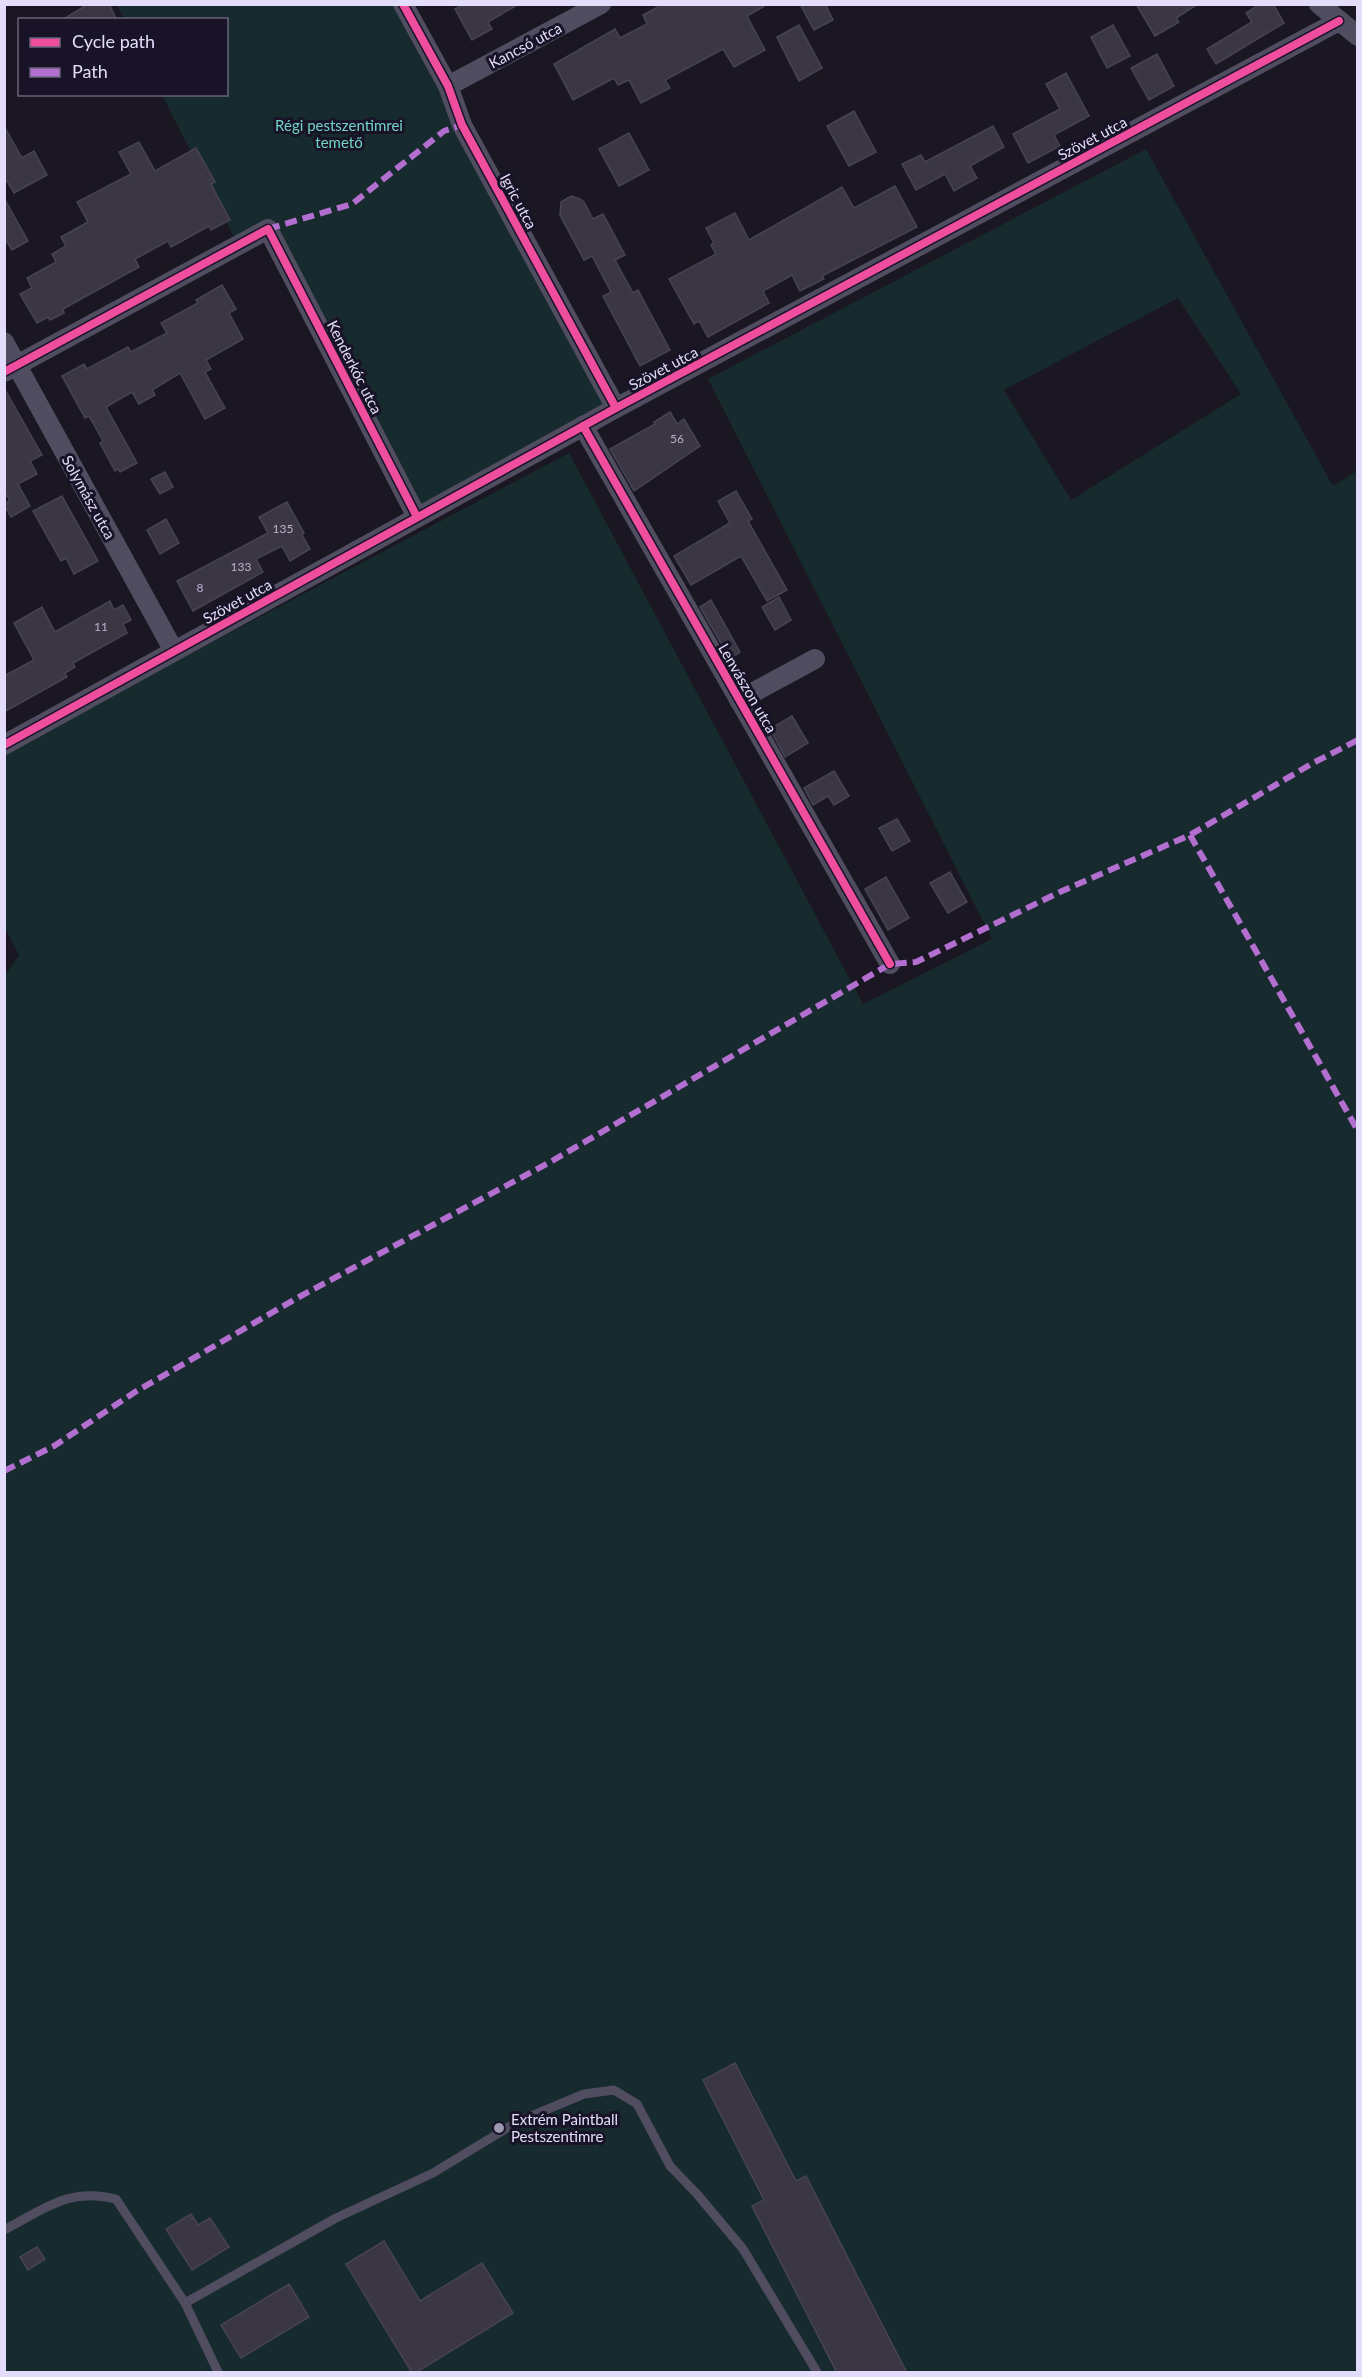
<svg xmlns="http://www.w3.org/2000/svg" width="1362" height="2377" font-family="Lato,sans-serif">
  <style>
    .green { fill: #172a2d; fill-rule: evenodd }
    .building { fill: #3a3643; stroke: #484354; stroke-width: 1.5 }
    .lines { fill: none; stroke-linecap: round; stroke-linejoin: round }
    .service { stroke: #504d61; stroke-width: 9 }
    .minor { stroke: #504d61; stroke-width: 20 }
    .quiet { stroke: #b36fd0; stroke-width: 6; stroke-dasharray: 12 6; stroke-linecap: butt }
    .cycleway-casing { stroke: #181326; stroke-width: 11 }
    .cycleway { stroke: #ef4d9e; stroke-width: 8 }
    .poi-dot { fill: #9d97af; stroke: #181326; stroke-width: 2 }
    .labels { text-anchor: middle; dominant-baseline: central; stroke-width: 6; stroke-linejoin: round; paint-order: stroke }
    .number-label { font-size: 12px; fill: #b9b2cd }
    .street-label { font-size: 15px; fill: #e3dcfb; stroke: #181326 }
    .park-label { font-size: 15px; fill: #70d3c6; stroke: #181326 }
    .poi-label { font-size: 15px; fill: #e3dcfb; stroke: #181326; text-anchor: start }
  </style>
  <rect width="100%" height="100%" fill="#1a1722"/>
  <g class="green">
    <polygon points="117,5 403,5 616,408 417,517 268,229 238,245 162,95 226,94 226,20 124,19"/>
    <path d="M1146 149 1333 486 1357 471V2372H5L4 977 19 955 5 928V752L569 453 863 1004 992 939 708 379ZM1178 298 1241 394 1071 500 1004 390Z"/>
  </g>
  <g class="building">
    <polygon points="88,4 109,4 117,20 62,20"/>
    <polygon points="464,4 519,4 488,22 492,29 472,40 455,9"/>
    <polygon points="663,4 768,4 747,16 765,50 734,67 723,49 665,80 670,88 641,103 629,80 618,85 614,78 573,100 554,64 615,29 620,38 647,24 643,15"/>
    <polygon points="800,4 825,4 833,20 814,30"/>
    <polygon points="1136,4 1198,4 1176,18 1179,22 1155,36"/>
    <polygon points="1260,4 1273,4 1284,23 1216,64 1207,49 1252,22 1246,13"/>
    <polygon points="799,25 822,68 799,81 777,37"/>
    <polygon points="1113,25 1130,56 1107,68 1091,37"/>
    <polygon points="1157,54 1174,86 1149,100 1131,68"/>
    <polygon points="1066,73 1089,116 1054,135 1060,146 1028,163 1013,134 1060,109 1046,84"/>
    <polygon points="854,111 876,152 849,166 827,126"/>
    <polygon points="4,126 22,158 34,151 47,175 14,193 4,176"/>
    <polygon points="993,126 1004,147 970,166 977,178 954,191 945,174 916,190 902,164 921,155 925,162"/>
    <polygon points="629,133 649,170 619,186 599,149"/>
    <polygon points="139,142 155,171 196,148 215,182 211,184 230,220 211,230 209,226 171,247 168,241 135,259 139,267 63,309 64,313 50,320 48,317 37,323 20,294 32,288 27,278 56,262 52,254 66,246 61,237 88,222 77,202 131,174 119,152"/>
    <polygon points="895,186 917,227 822,276 824,279 800,291 792,275 763,291 769,303 708,337 699,321 694,324 669,279 716,254 711,245 714,243 706,228 735,213 749,240 842,187 854,208"/>
    <polygon points="571,196 580,199 584,202 593,219 603,214 625,255 615,260 633,293 638,290 670,350 640,366 603,296 611,292 592,256 584,260 560,215 561,202"/>
    <polygon points="4,198 28,241 12,250 4,237"/>
    <polygon points="222,285 236,309 229,313 243,339 206,360 211,369 205,372 225,408 205,419 180,373 152,390 155,395 139,404 132,392 106,407 137,463 120,472 118,469 115,471 100,443 103,441 89,416 85,418 62,376 84,364 87,369 128,347 131,352 167,333 161,323 198,303 196,300"/>
    <polygon points="4,388 42,455 30,461 37,474 18,484 30,506 11,517 4,505 10,500 4,492"/>
    <polygon points="670,412 677,424 684,419 700,446 634,491 610,449 655,424 654,422"/>
    <polygon points="165,472 173,487 160,494 151,479"/>
    <polygon points="736,491 752,519 748,521 787,590 767,601 741,556 691,585 674,556 730,523 718,501"/>
    <polygon points="62,496 98,561 74,574 66,558 61,561 33,511"/>
    <polygon points="287,502 304,533 302,535 310,549 290,561 282,546 256,559 263,572 193,611 177,581 268,533 259,517"/>
    <polygon points="166,519 179,543 160,554 147,530"/>
    <polygon points="779,597 791,620 775,630 762,607"/>
    <polygon points="711,600 740,652 730,659 700,607"/>
    <polygon points="110,601 114,610 123,605 131,620 123,624 127,633 73,663 75,667 65,673 67,677 4,712 4,676 34,660 14,623 42,607 55,632"/>
    <polygon points="792,716 808,743 785,757 770,729"/>
    <polygon points="834,771 849,796 834,805 828,796 813,805 804,788"/>
    <polygon points="897,819 910,841 892,851 879,828"/>
    <polygon points="950,872 967,902 948,913 930,883"/>
    <polygon points="886,877 909,918 888,930 865,889"/>
    <polygon points="735,2063 796,2181 806,2176 907,2373 837,2373 752,2206 764,2200 703,2080"/>
    <polygon points="191,2214 198,2225 210,2218 229,2247 192,2270 166,2229"/>
    <polygon points="384,2241 420,2301 482,2263 513,2313 415,2373 412,2373 346,2264"/>
    <polygon points="37,2247 45,2259 28,2270 20,2257"/>
    <polygon points="289,2284 309,2317 241,2358 221,2325"/>
  </g>
  <g class="lines">
    <g class="service">
      <path d="M4 2230C45 2209 68 2187 116 2199L185 2303 336 2218 433 2173 517 2122 584 2094 614 2090 637 2104 670 2166 697 2194 743 2249 817 2372"/>
      <polyline points="185,2303 218,2372"/>
    </g>
    <g class="minor">
      <polyline points="403,4 448,86 462,125 616,408"/>
      <polyline points="1319,4 1358,36"/>
      <polyline points="448,86 601,4"/>
      <polyline points="4,342 174,651"/>
      <polyline points="4,372 268,229 417,517"/>
      <polyline points="583,426 890,964"/>
      <polyline points="739,700 815,659"/>
      <polyline points="4,745 616,408 1339,21"/>
    </g>
    <g class="quiet">
      <polyline points="268,229 352,204 444,131 462,125"/>
      <polyline points="1190,835 1358,1131"/>
      <polyline points="4,1471 54,1446 135,1392 299,1297 552,1161 890,964 916,962 1062,891 1190,835 1313,763 1358,740"/>
    </g>
    <g class="cycleway-casing">
      <g id="cycleway">
        <polyline points="403,4 448,86 462,125 616,408"/>
        <polyline points="4,372 268,229 417,517"/>
        <polyline points="583,426 890,964"/>
        <polyline points="4,745 616,408 1339,21"/>
      </g>
    </g>
    <use href="#cycleway" class="cycleway"/>
  </g>
  <circle class="poi-dot" cx="499" cy="2128" r="6"/>
  <g class="labels">
    <g class="number-label">
      <text x="677" y="438">56</text>
      <text x="283" y="528">135</text>
      <text x="241" y="566">133</text>
      <text x="200" y="587">8</text>
      <text x="101" y="626">11</text>
    </g>
    <g class="street-label">
      <text transform="translate(525 45) rotate(-28)">Kancsó utca</text>
      <text transform="translate(1092 138) rotate(-28)">Szövet utca</text>
      <text transform="translate(519 201) rotate(62)">Igric utca</text>
      <text transform="translate(355 367) rotate(63)">Kenderkóc utca</text>
      <text transform="translate(663 368) rotate(-28)">Szövet utca</text>
      <text transform="translate(89 497) rotate(61)">Solymász utca</text>
      <text transform="translate(237 601) rotate(-29)">Szövet utca</text>
      <text transform="translate(748 688) rotate(60)">Lenvászon utca</text>
    </g>
    <g class="park-label">
      <text x="339" y="125">Régi pestszentimrei<tspan x="339" dy="17">temető</tspan></text>
    </g>
    <g class="poi-label">
      <text x="511" y="2119">Extrém Paintball<tspan x="511" dy="17">Pestszentimre</tspan></text>
    </g>
  </g>
  <rect width="1362" height="2377" fill="none" stroke="#e3dcfb" stroke-width="12"/>
  <rect x="18" y="18" width="210" height="78" fill="#181326" stroke="#69637b" stroke-width="1.5"/>
  <rect x="30" y="38" width="30" height="9" fill="#ef4d9e" stroke="#69637b" stroke-width="1.5"/>
  <text x="72" y="48" font-size="18" fill="#e3dcfb">Cycle path</text>
  <rect x="30" y="68" width="30" height="9" fill="#b36fd0" stroke="#69637b" stroke-width="1.5"/>
  <text x="72" y="78" font-size="18" fill="#e3dcfb">Path</text>
</svg>
